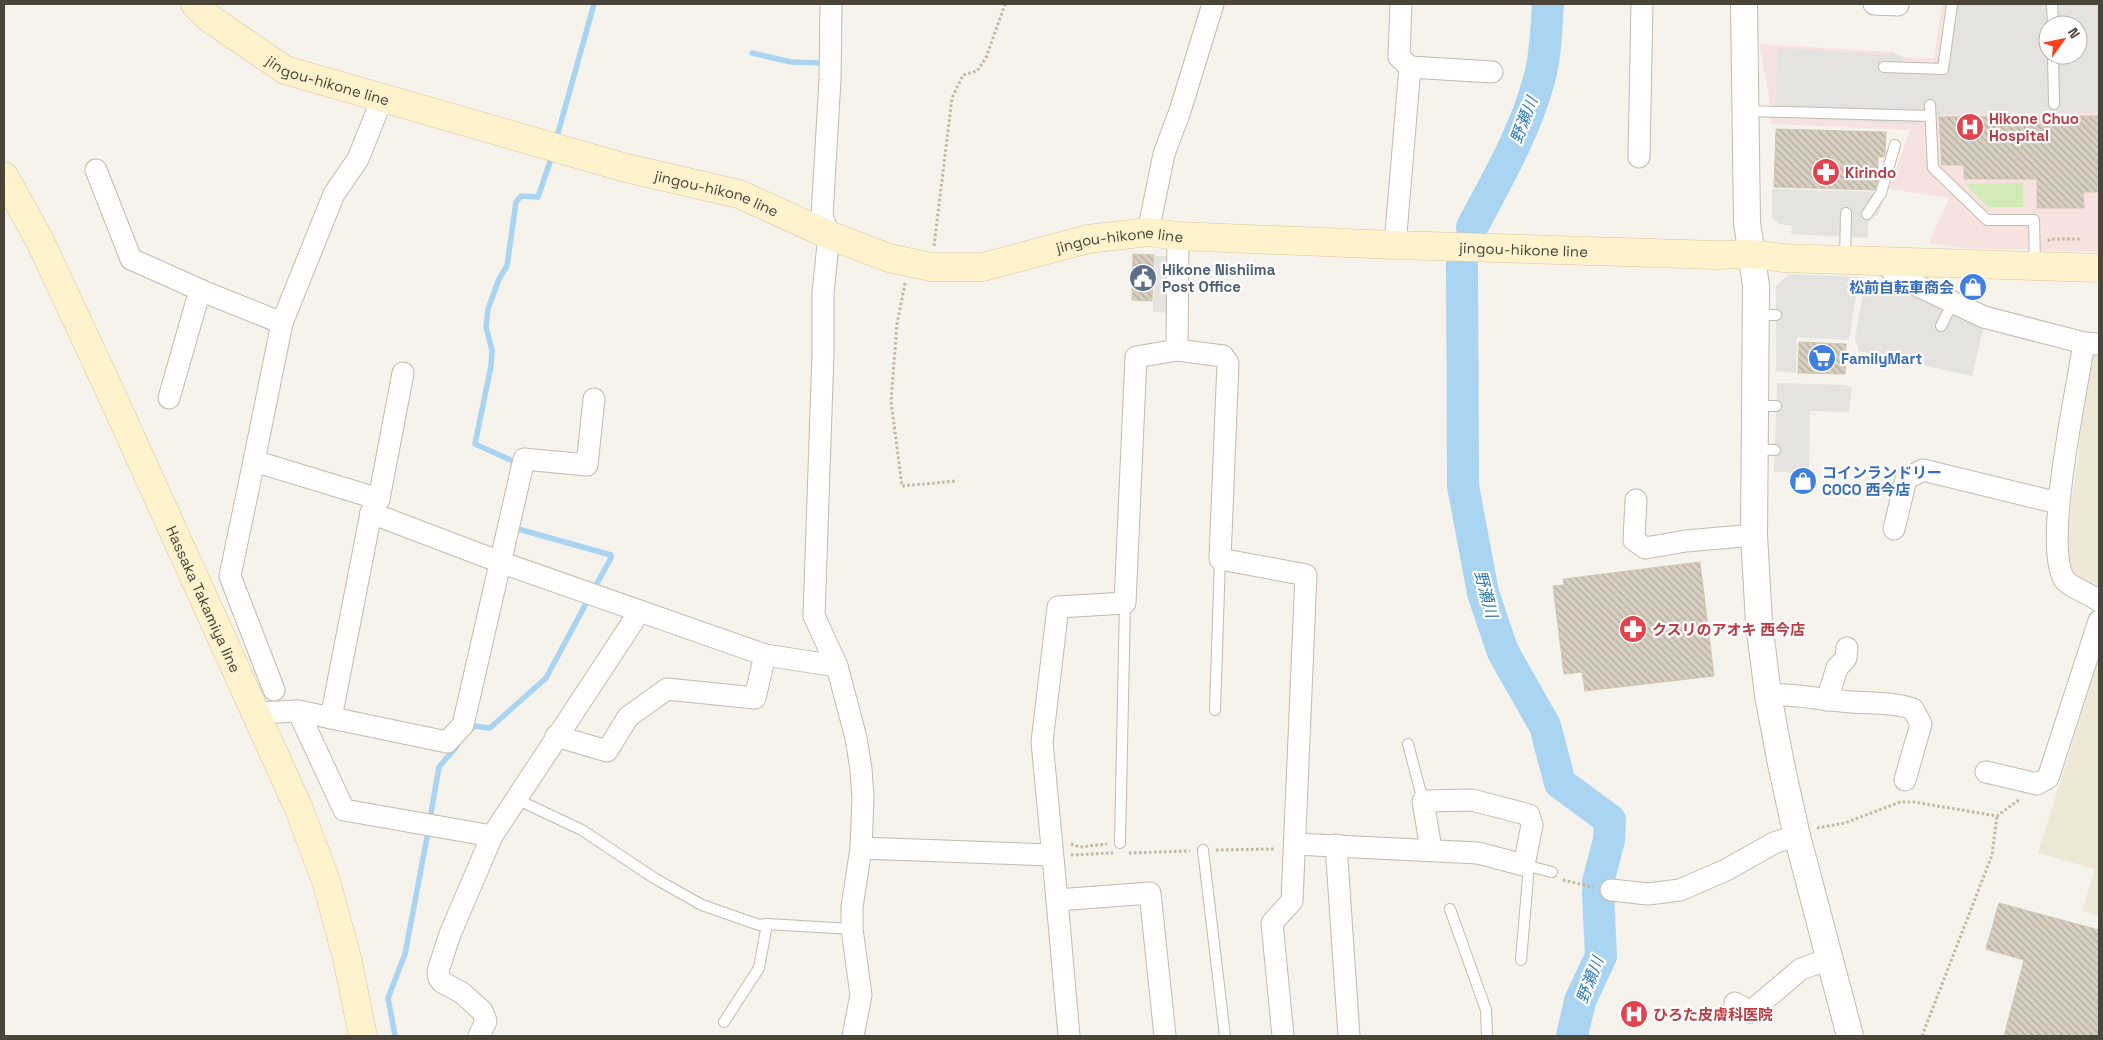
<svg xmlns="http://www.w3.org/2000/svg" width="2103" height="1040" font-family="'Space Grotesk','Noto Sans JP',sans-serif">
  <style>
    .education { fill: #efe8d6 }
    .medical { fill: #f6e3e0; fill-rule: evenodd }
    .green { fill: #d2eab5 }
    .parking { fill: #e5e3e0; fill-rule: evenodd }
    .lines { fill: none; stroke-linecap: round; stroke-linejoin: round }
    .stream { stroke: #a9d4f2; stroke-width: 5.5 }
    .river { stroke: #a9d4f2; stroke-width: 32 }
    .building { fill: url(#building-back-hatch); stroke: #d3c7b4 }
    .service-casing { stroke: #c2bbae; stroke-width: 12 }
    .minor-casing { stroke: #c2bbae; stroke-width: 23 }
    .tertiary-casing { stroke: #c2bbae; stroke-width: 28 }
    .secondary-casing { stroke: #d6c79b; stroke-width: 29 }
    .path { stroke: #c4b79f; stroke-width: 3; stroke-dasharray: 2.5 2.5; stroke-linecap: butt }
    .service { stroke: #fff; stroke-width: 10 }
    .minor { stroke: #fff; stroke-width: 21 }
    .tertiary { stroke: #fff; stroke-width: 26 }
    .secondary { stroke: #fff3cd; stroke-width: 28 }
    .labels { text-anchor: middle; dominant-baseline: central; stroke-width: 4.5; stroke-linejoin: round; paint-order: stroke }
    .street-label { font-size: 15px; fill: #4b4439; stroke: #fff }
    .health-label { font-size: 15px; font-weight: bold; fill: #be3a42; stroke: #fff; text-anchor: start }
    .service-label { font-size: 15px; font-weight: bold; fill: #4e5e75; stroke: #fff; text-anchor: start }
    .shop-label { font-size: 15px; font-weight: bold; fill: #366cbe; stroke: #fff; text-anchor: start }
    .water-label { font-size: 16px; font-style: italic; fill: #2e7ab2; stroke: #fff }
  </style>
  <defs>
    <pattern id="building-back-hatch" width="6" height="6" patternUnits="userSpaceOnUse" patternTransform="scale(1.25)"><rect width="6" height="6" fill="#d8cfc1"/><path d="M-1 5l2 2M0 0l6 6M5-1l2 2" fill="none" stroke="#b1aa9e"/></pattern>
  </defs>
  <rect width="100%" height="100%" fill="#f6f3ec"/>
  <g class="education">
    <polygon points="2090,350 2099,351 2099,588 2077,582 2064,556 2078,457"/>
    <polygon points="2099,658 2099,916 2082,911 2095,869 2038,853"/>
  </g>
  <path class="medical" d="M1942 4H2099V252L1962 248 1929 243 1949 198 1889 189 1910 130 1771 124 1770 101 1759 44 1892 52 1905 58H1934ZM2048 25H2078V55H2048Z"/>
  <polygon class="green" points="2023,183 2023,207 1988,207 1965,184"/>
  <g class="parking">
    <path d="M1947 4H2099V112L1941 114 1938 117 1918 116V125L1776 117 1777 48 1890 55 1892 52 1903 57 1902 62 1937 63ZM2048 25H2078V55H2048Z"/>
    <polygon points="1772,189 1886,192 1878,215 1872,217 1868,224 1868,238 1791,234 1792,226 1779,224 1772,218"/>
    <polygon points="1155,256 1173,256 1172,313 1153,312"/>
    <polygon points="1789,274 1859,277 1849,340 1797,337 1796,373 1776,371 1776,286"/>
    <polygon points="1866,278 1926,295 1984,326 1972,376 1859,351 1855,338"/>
    <polygon points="1777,383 1845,385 1852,388 1849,412 1810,411 1809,473 1774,472"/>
  </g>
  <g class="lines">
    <g class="stream">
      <polyline points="752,53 791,62 822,63 822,58"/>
      <polyline points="556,140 594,4"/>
      <polyline points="515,462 475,444 491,366 492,350 486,327 488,309 499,279 507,266 516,202 521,196 538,197 552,156"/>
      <polyline points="511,527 611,555 611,558 595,587"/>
      <polyline points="469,731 474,726 490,728 546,678 589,598"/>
      <polyline points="430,819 439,767 457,746"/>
      <polyline points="395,1036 388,998 405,954 428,832"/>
    </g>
    <g class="river">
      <path d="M1472 227C1497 180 1525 132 1539 80 1546 56 1546 29 1548 4"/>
      <polyline points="1462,265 1463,486 1483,593 1503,652 1545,726 1560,783 1610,820 1609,840 1598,882"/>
      <polyline points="1572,1036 1580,1001 1601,956 1598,893"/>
    </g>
  </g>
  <g class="building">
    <polygon points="2099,116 2099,192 2083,192 2084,208 2037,208 2037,179 1964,179 1964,165 1942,165 1939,117"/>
    <polygon points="1776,129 1886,132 1885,154 1884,157 1878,157 1878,180 1875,190 1774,187"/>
    <polygon points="1133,254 1154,255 1152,301 1132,300"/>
    <polygon points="1799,342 1846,344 1845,374 1798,373"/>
    <polygon points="1700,562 1714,676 1585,691 1582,672 1564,674 1553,586 1564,585 1563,579"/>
    <polygon points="1999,903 2099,930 2099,1036 2004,1036 2024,960 1986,949"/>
  </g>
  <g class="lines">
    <g class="service-casing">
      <g id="service">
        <polyline points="2052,4 2053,25"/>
        <polyline points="2053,55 2054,104"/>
        <polyline points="1884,67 1943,69 1952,4"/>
        <polyline points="1930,105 1933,168 1987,220 2034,220 2035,265"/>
        <polyline points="1747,111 1930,116"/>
        <polyline points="1867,214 1881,193 1895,145"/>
        <polyline points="1845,259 1846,213"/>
        <polyline points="1757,315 1776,315"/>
        <polyline points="1941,326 1953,302"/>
        <polyline points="1755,406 1776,406"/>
        <polyline points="1756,449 1775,450"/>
        <polyline points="1215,710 1220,559"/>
        <polyline points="1408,744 1423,801"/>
        <polyline points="516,799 582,830 654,878 702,905 759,925 767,924"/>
        <polyline points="1120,843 1125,603"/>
        <polyline points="1203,850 1225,1036"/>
        <polyline points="1525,865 1552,872"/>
        <polyline points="1450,909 1486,1010 1487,1036"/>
        <polyline points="1521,960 1529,866"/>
        <polyline points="724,1022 759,968 767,924 852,929"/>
      </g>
    </g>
    <g class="minor-casing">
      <g id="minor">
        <polyline points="831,4 830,80 822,216 829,235 823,293 823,353 814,616 837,666 856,738 861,769 863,798 861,848 852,907 852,929 861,995 853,1036"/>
        <polyline points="1874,4 1898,5"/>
        <polyline points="1410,67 1492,72"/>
        <polyline points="1639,157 1642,4"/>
        <polyline points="96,170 131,259 207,293 282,323"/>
        <polyline points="1148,232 1164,154 1180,111 1213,4"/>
        <polyline points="1395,245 1410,67 1399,57 1401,4"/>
        <polyline points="1885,261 1895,275 1984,317 2084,343 2099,344"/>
        <path d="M2084 343C2077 389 2043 544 2064 579 2069 587 2091 594 2099 601"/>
        <polyline points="1177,350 1223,356 1228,363 1220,559 1306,575 1292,901 1272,923 1283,1036"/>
        <polyline points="169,398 200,290"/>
        <polyline points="254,461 230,576 274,690"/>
        <polyline points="379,499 403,373"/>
        <polyline points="1636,500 1634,540 1645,548 1686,541 1754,535"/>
        <polyline points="371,513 500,562 765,655 837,666"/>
        <polyline points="1894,529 1906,479 1923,470 2058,503"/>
        <path d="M1768 695C1793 693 1816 699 1841 701 1864 704 1891 701 1913 709L1921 724 1905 780"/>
        <polyline points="1827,700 1837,668 1846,658 1847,648"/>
        <polyline points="298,711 344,810 492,836"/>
        <polyline points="258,713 298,711 447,742 463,725 524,459 587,465 594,399"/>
        <polyline points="331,718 371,513 379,499 254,461 282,323 334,194 358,159 382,99"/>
        <polyline points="556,736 607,751 628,717 667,689 755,698 765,655"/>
        <polyline points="1986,772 2037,784 2048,778 2099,621"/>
        <polyline points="1295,844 1478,853 1524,865 1532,825 1529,815 1472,800 1423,801 1431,849"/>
        <polyline points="1336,845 1349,1036"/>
        <polyline points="861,848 1052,855"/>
        <polyline points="1611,890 1648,894 1680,890 1726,870 1774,843 1797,835"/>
        <polyline points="1057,900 1042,742 1058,607 1125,603 1136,357 1177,350 1178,236"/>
        <polyline points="1735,1003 1750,1012 1801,969 1829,959"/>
        <polyline points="479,1036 486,1021 482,1011 462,993 442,982 439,978 438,971 450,934 492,836 640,611"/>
        <polyline points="1069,1036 1057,900 1150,893 1165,1036"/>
      </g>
    </g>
    <g class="tertiary-casing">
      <polyline id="tertiary" points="1744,4 1747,222 1756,286 1754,535 1759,622 1768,695 1781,764 1796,832 1850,1036"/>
    </g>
    <g class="secondary-casing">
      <g id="secondary">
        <path id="s1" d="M195 4 209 18 285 70 626 168 739 194 829 235 889 258 931 267H983L1088 239 1148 232 1178 236 1395 245 1717 255 1751 254 1784 258 2099 268"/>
        <path id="s2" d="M4 176 39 239 109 389 299 809 326 881 347 958 363 1036"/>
      </g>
    </g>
    <g class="path">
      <polyline points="2048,241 2050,239 2079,239 2081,237"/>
      <polyline points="934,246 952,98 963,75 977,71 986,58 1005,4"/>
      <polyline points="905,283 897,324 891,401 902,486 956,481"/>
      <polyline points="1817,828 1845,823 1900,802 1914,802 1997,816 2020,799"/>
      <polyline points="1071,844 1080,847 1107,844"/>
      <polyline points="1216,850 1275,849"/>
      <polyline points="1129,853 1190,851"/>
      <polyline points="1071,855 1113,853"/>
      <polyline points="1563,880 1593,887"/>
      <polyline points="1922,1036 1992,855 1997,816"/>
    </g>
    <use href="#service" class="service"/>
    <use href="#minor" class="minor"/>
    <use href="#tertiary" class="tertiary"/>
    <use href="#secondary" class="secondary"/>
  </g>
  <defs>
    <g id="hospital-disc" transform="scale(1.4375)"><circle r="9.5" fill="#e0444e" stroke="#fff"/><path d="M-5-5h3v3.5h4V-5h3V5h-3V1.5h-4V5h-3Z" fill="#fff"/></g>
    <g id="pharmacy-disc" transform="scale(1.4375)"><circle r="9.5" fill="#e0444e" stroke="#fff"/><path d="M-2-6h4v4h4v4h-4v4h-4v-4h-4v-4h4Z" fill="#fff"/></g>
    <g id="civic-disc" transform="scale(1.4375)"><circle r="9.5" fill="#5c6f8a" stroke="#fff"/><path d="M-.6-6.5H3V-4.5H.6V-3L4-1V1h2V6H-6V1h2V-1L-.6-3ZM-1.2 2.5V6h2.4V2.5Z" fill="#fff"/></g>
    <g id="shop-disc" transform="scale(1.4375)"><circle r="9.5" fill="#3f7fe0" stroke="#fff"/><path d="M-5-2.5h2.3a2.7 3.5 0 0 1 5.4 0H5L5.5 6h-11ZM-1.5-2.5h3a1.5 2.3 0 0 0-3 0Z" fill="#fff"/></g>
    <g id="supermarket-disc" transform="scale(1.4375)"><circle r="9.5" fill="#3f7fe0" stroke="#fff"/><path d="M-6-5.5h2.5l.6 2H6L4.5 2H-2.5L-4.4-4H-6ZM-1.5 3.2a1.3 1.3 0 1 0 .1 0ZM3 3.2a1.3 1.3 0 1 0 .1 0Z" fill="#fff"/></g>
  </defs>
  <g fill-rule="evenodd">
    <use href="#hospital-disc" x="1970" y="127"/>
    <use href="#pharmacy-disc" x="1826" y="172"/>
    <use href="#civic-disc" x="1143" y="278"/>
    <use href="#shop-disc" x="1973" y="287"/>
    <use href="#supermarket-disc" x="1822" y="358"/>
    <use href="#shop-disc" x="1803" y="481"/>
    <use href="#pharmacy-disc" x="1633" y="629"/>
    <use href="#hospital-disc" x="1634" y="1014"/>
  </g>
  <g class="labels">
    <g class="street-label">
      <text stroke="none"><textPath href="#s1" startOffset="156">jingou-hikone line</textPath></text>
      <text stroke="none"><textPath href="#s1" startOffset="561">jingou-hikone line</textPath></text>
      <text stroke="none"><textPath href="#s1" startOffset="981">jingou-hikone line</textPath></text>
      <text stroke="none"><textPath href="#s1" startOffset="1386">jingou-hikone line</textPath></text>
      <text stroke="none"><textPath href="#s2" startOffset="468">Hassaka Takamiya line</textPath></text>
    </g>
    <g class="health-label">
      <text x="1989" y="118">Hikone Chuo<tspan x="1989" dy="17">Hospital</tspan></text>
      <text x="1845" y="172">Kirindo</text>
      <text x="1652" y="629">クスリのアオキ 西今店</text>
      <text x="1653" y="1014">ひろた皮膚科医院</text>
    </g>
    <g class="service-label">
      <text x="1162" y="269">Hikone Nishiima<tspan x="1162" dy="17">Post Office</tspan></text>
    </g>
    <g class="shop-label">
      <text x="1954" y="287" text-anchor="end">松前自転車商会</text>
      <text x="1841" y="358">FamilyMart</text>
      <text x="1822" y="472">コインランドリー<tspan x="1822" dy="17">COCO 西今店</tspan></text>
    </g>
    <g class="water-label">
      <text transform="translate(1524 120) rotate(-69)">野瀬川</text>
      <text transform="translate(1486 594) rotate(75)">野瀬川</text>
      <text transform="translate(1590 980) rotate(-69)">野瀬川</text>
    </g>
  </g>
  <rect width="2103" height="1040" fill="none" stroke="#4b4439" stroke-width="10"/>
  <g transform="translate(2063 40) rotate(57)"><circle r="24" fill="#ffffff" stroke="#b7b4b0"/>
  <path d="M0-4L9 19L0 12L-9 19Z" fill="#fc3f1d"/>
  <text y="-8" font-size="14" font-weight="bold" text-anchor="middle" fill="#4b4439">N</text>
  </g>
</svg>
